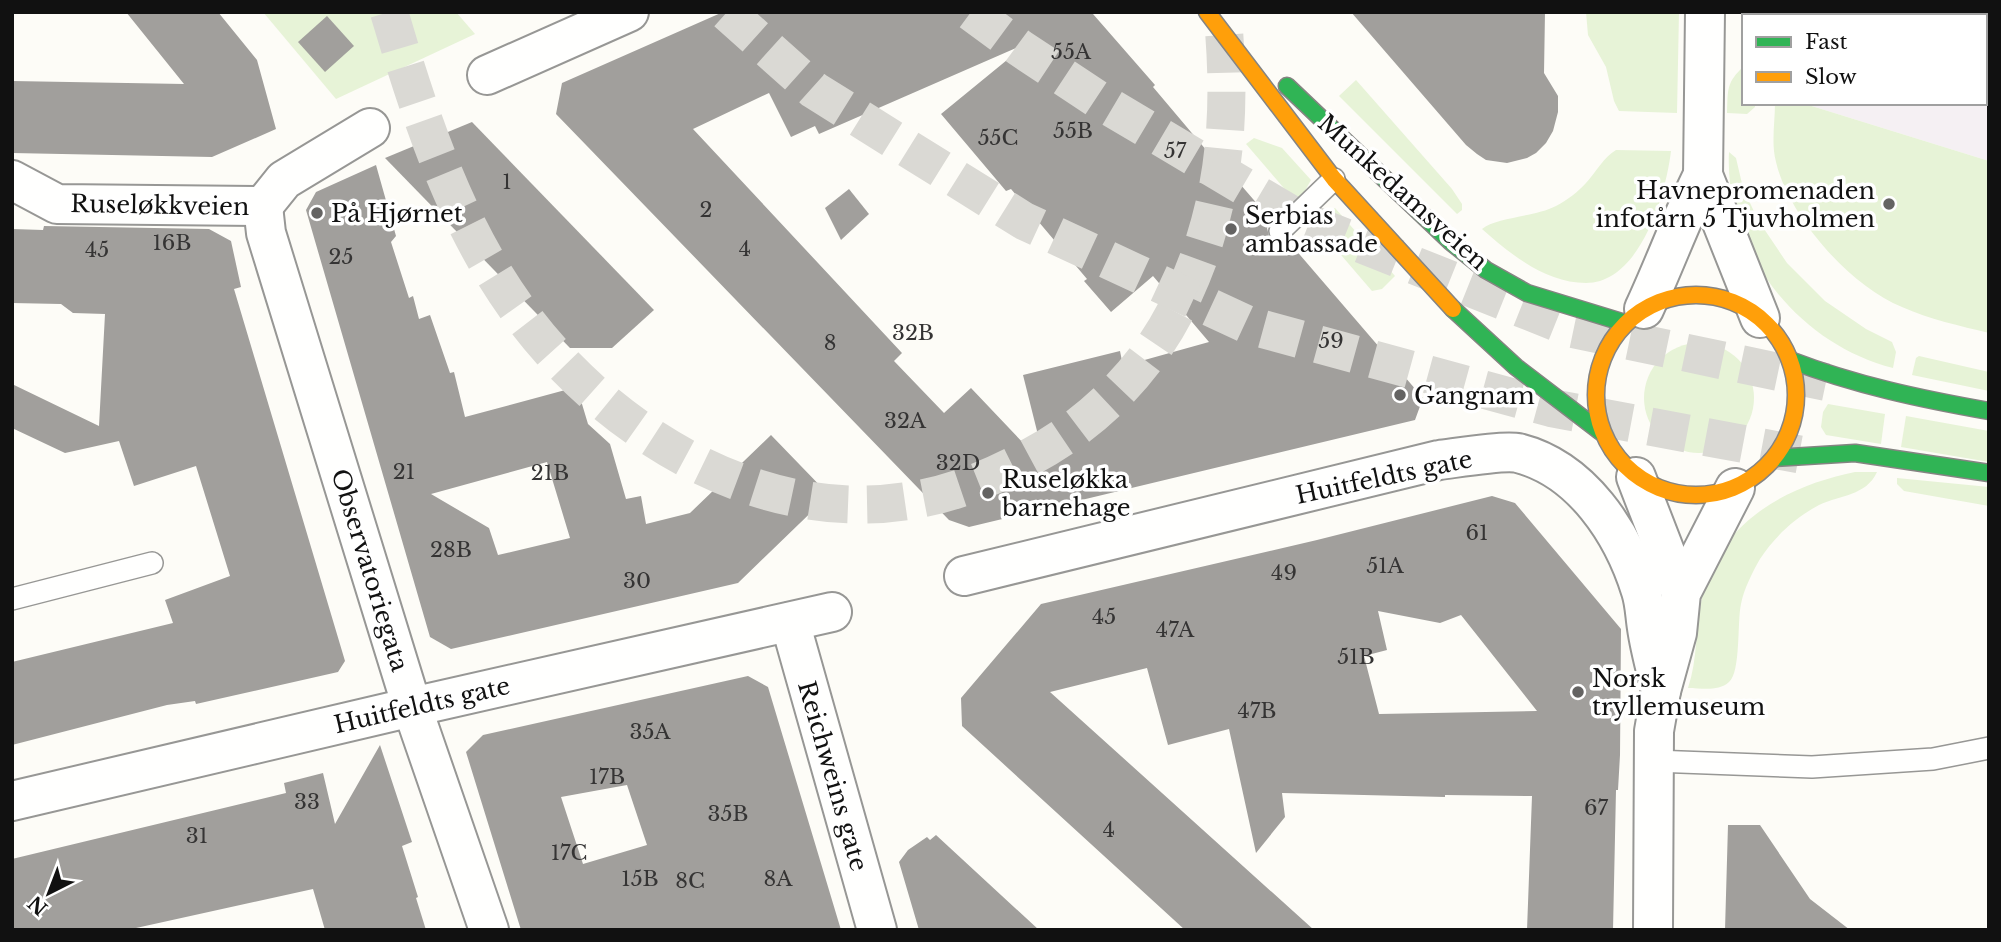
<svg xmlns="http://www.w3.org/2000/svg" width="2001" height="942" font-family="'Libre Baskerville',serif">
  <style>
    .industrial { fill: #f5f0f3 }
    .green { fill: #e7f3d7 }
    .building { fill: #a19f9c; fill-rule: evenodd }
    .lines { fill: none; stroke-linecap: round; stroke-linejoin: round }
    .highway-tunnel { stroke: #dad9d4; stroke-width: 38; stroke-dasharray: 38 19; stroke-linecap: butt }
    .lane-casing { stroke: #979795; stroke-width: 24 }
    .street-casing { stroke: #979795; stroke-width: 42 }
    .fast-casing { stroke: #858482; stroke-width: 19 }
    .slow-casing { stroke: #858482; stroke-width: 19 }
    .lane { stroke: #fffffe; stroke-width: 21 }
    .street { stroke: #fffffe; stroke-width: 38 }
    .fast { stroke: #30b455; stroke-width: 16 }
    .slow { stroke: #ff9f0a; stroke-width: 16 }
    .poi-dot { fill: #646362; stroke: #fff; stroke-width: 2.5 }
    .labels { text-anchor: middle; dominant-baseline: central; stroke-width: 7; stroke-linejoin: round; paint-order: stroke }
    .number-label { font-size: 21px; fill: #353434 }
    .poi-label { font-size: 24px; fill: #111; stroke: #fff; text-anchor: start }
    .street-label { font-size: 24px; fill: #111; stroke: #fff }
  </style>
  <rect width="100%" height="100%" fill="#fdfcf7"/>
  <polygon class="industrial" points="1788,12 1989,12 1989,161 1802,103 1985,103 1985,16 1788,16"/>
  <g class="green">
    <polygon points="263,12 456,12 475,34 336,99"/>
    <polygon points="1586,12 1679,12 1677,113 1619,111 1614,101 1606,67 1588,35"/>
    <path d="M1744 66V103H1755V107L1747 114 1727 113C1728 89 1726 83 1744 66Z"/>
    <polygon points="1356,80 1452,189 1462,204 1462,210 1457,214 1339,96"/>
    <path d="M1775 103H1802L1989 161V333C1960 326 1929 319 1902 307 1850 286 1789 217 1776 162 1771 144 1775 122 1775 103Z"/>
    <polygon points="1254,138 1282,148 1311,180 1301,198 1295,201 1246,144"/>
    <path d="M1616 150 1671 151C1666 194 1640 283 1586 283 1546 283 1510 254 1482 229 1496 217 1535 217 1556 206 1567 200 1578 192 1586 183 1596 172 1604 157 1616 150Z"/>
    <path d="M1729 152 1736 158 1743 188 1758 220 1787 263 1825 301 1866 329 1892 342 1896 352 1893 368C1798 344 1724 251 1729 152Z"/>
    <polygon points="1335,208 1395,276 1382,289 1372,291 1311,220"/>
    <circle cx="1699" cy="398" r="55"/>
    <polygon points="1919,356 1989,372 1989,391 1912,375 1916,358"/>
    <polygon points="1828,404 1885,414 1881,444 1826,435 1821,427 1823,412"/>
    <polygon points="1906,416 1989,431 1989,462 1901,447"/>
    <path d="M1855 472H1877C1866 496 1840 495 1819 505 1796 517 1774 537 1760 559 1752 573 1744 589 1741 604 1737 622 1741 672 1729 682 1718 692 1701 688 1688 688 1698 659 1695 628 1702 598 1718 523 1786 486 1855 472Z"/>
    <polygon points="1897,478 1989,487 1989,506 1904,491 1897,484"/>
  </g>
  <g class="building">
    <polygon points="126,12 218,12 257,60 276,129 212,157 12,153 12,81 184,84"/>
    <path d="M723 12H1096L1093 14 1155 85 1153 87 1218 164 1221 162 1272 221 1267 228 1270 240 1277 244 1288 241 1423 398 1415 420 969 527 949 520 556 114 562 83ZM1016 48 1018 51 941 114 1006 191 1011 189 1087 279 1084 281 1111 312 1153 276 1209 342 1123 366 1120 351 1023 375 1046 467 971 388 944 413 894 361 902 353 693 129 769 93 791 137 815 126 819 134Z"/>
    <polygon points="1351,12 1545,12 1544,73 1558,96 1558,112 1553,131 1546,143 1536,153 1527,158 1507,163 1486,160 1477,154 1466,145"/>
    <polygon points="327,16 354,46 325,72 298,42"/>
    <polygon points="472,122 654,310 612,348 570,348 385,158"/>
    <path d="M376 165 396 236 391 242 409 298 413 296 419 319 430 315 450 373 454 372 465 417 569 389 582 404 588 424 610 444 626 499 641 496 646 524 690 513 771 435 829 495 738 583 451 649 430 637 306 210 316 192ZM547 462 570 538 498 555 489 528 431 494Z"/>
    <polygon points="849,189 869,214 841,240 825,208"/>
    <polygon points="44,226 209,229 231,241 241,287 234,289 345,661 338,672 196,704 195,701 167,705 12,745 12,662 173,623 165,600 230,576 196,466 134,486 119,441 65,453 12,428 12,384 99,426 105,314 73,313 61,304 12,303 12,229 43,230"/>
    <path d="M1492 496 1515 503 1621 629 1620 755 1618 790H1616L1613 930H1527L1532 796 1445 795V797L1282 793 1285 817 1256 853 1229 729 1168 745 1147 668 1050 692 1314 930H1185L962 726 961 698 1041 604 1317 540ZM1378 611 1440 623 1461 615 1537 711 1379 714 1364 656 1387 650Z"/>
    <path d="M748 676 768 687 841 930H521L466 752 483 735ZM627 785 647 845 583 864 561 797Z"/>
    <polygon points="380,745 412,842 402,846 418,897 416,898 426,930 325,930 313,889 127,930 12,930 12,859 286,793 284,783 323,773 335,824"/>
    <polygon points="1728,825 1760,825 1810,899 1850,930 1725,930"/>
    <polygon points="936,835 1039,930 919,930 899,862 908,850 927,837 930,840"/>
  </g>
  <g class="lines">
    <g class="highway-tunnel">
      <path d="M389 12C425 133 465 255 551 351 642 452 780 526 919 499 959 492 997 475 1032 456 1097 421 1151 365 1182 298 1225 207 1232 118 1223 19"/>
      <polyline points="727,12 814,90 1024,221 1248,325 1551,408 1813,457"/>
      <polyline points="971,12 1020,48 1103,103 1299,219 1573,329 1826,382"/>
    </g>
    <g class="lane-casing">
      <g id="lane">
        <polyline points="1280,231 1334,179"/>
        <polyline points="12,599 152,563"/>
        <polyline points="1654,761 1812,767 1933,759 1989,748"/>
      </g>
    </g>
    <g class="street-casing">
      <g id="street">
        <polyline points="1705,12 1703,175 1760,318"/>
        <polyline points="487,75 629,12"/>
        <polyline points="12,180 57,204 263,206"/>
        <polyline points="263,206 266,233 412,707 489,930"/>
        <polyline points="263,206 284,180 370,128"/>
        <path d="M1644 309C1665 264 1681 219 1703 175"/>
        <polyline points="1636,477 1681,593"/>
        <path d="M964 576 1439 460C1456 458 1504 450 1518 453 1582 469 1623 533 1641 591 1645 603 1645 616 1647 628 1650 649 1656 670 1661 691"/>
        <polyline points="790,622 877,930"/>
        <polyline points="12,801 412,707 832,612"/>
        <polyline points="1653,930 1654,731 1661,691 1677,633 1681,593 1735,488"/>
      </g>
    </g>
    <g class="fast-casing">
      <g id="fast">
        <polyline points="1287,86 1451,242 1486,270 1527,293 1625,323"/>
        <polyline points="1453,309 1516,367 1601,432"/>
        <path d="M1790 360C1855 385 1921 399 1989 411"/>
        <polyline points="1775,458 1855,453 1989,473"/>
      </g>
    </g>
    <g class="slow-casing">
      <g id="slow">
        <polyline points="1207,12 1334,179 1453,309"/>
        <circle cx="1696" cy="395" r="100"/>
      </g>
    </g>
    <use href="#lane" class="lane"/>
    <use href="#street" class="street"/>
    <use href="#fast" class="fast"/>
    <use href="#slow" class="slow"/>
  </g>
  <g class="poi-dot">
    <circle cx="1889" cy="204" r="7"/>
    <circle cx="317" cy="213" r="7"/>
    <circle cx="1231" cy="229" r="7"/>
    <circle cx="1400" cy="395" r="7"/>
    <circle cx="988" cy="493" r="7"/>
    <circle cx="1578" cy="692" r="7"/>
  </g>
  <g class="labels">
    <g class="number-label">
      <text x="1071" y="52">55A</text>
      <text x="1073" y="131">55B</text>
      <text x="998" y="138">55C</text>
      <text x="1175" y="151">57</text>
      <text x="507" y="182">1</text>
      <text x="706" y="210">2</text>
      <text x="172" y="243">16B</text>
      <text x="745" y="249">4</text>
      <text x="97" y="250">45</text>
      <text x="341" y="257">25</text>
      <text x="913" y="333">32B</text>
      <text x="1331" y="341">59</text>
      <text x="830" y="343">8</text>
      <text x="905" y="421">32A</text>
      <text x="958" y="463">32D</text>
      <text x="404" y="472">21</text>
      <text x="550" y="473">21B</text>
      <text x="1477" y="533">61</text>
      <text x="451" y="550">28B</text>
      <text x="1385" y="566">51A</text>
      <text x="1284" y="573">49</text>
      <text x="637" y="581">30</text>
      <text x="1104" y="617">45</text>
      <text x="1175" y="630">47A</text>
      <text x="1356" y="657">51B</text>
      <text x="1257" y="711">47B</text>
      <text x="650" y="732">35A</text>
      <text x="607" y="777">17B</text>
      <text x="307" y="802">33</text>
      <text x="1596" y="808">67</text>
      <text x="728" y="814">35B</text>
      <text x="1109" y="830">4</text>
      <text x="197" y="836">31</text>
      <text x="569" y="853">17C</text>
      <text x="640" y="879">15B</text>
      <text x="778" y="879">8A</text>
      <text x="690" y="881">8C</text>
    </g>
    <g class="poi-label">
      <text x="1875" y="190" text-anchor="end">Havnepromenaden<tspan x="1875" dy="28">infotårn 5 Tjuvholmen</tspan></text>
      <text x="331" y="213">På Hjørnet</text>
      <text x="1245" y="215">Serbias<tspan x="1245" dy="28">ambassade</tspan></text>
      <text x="1414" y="395">Gangnam</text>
      <text x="1002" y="479">Ruseløkka<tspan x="1002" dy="28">barnehage</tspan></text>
      <text x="1592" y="678">Norsk<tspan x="1592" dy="28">tryllemuseum</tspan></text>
    </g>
    <g class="street-label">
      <text transform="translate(1403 192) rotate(42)">Munkedamsveien</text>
      <text transform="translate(160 205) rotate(1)">Ruseløkkveien</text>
      <text transform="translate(1384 477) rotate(-12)">Huitfeldts gate</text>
      <text transform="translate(370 570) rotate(73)">Observatoriegata</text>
      <text transform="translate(422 705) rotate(-13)">Huitfeldts gate</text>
      <text transform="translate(833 776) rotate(74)">Reichweins gate</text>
    </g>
  </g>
  <rect width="2001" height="942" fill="none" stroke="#111111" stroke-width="28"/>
  <rect x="1742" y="14" width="245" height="91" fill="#ffffff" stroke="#a0a0a0" stroke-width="2"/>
  <rect x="1756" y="37" width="35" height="10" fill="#30b455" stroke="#a0a0a0" stroke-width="2"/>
  <text x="1805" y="49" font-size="21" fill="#111111">Fast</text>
  <rect x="1756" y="72" width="35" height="10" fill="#ff9f0a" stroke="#a0a0a0" stroke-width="2"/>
  <text x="1805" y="84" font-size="21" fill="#111111">Slow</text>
  <g transform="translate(49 893) rotate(222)" stroke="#ffffff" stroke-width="5" paint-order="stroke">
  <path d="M0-5L12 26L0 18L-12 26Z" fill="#111111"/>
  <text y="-10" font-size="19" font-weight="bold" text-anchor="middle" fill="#111111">N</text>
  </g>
</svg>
